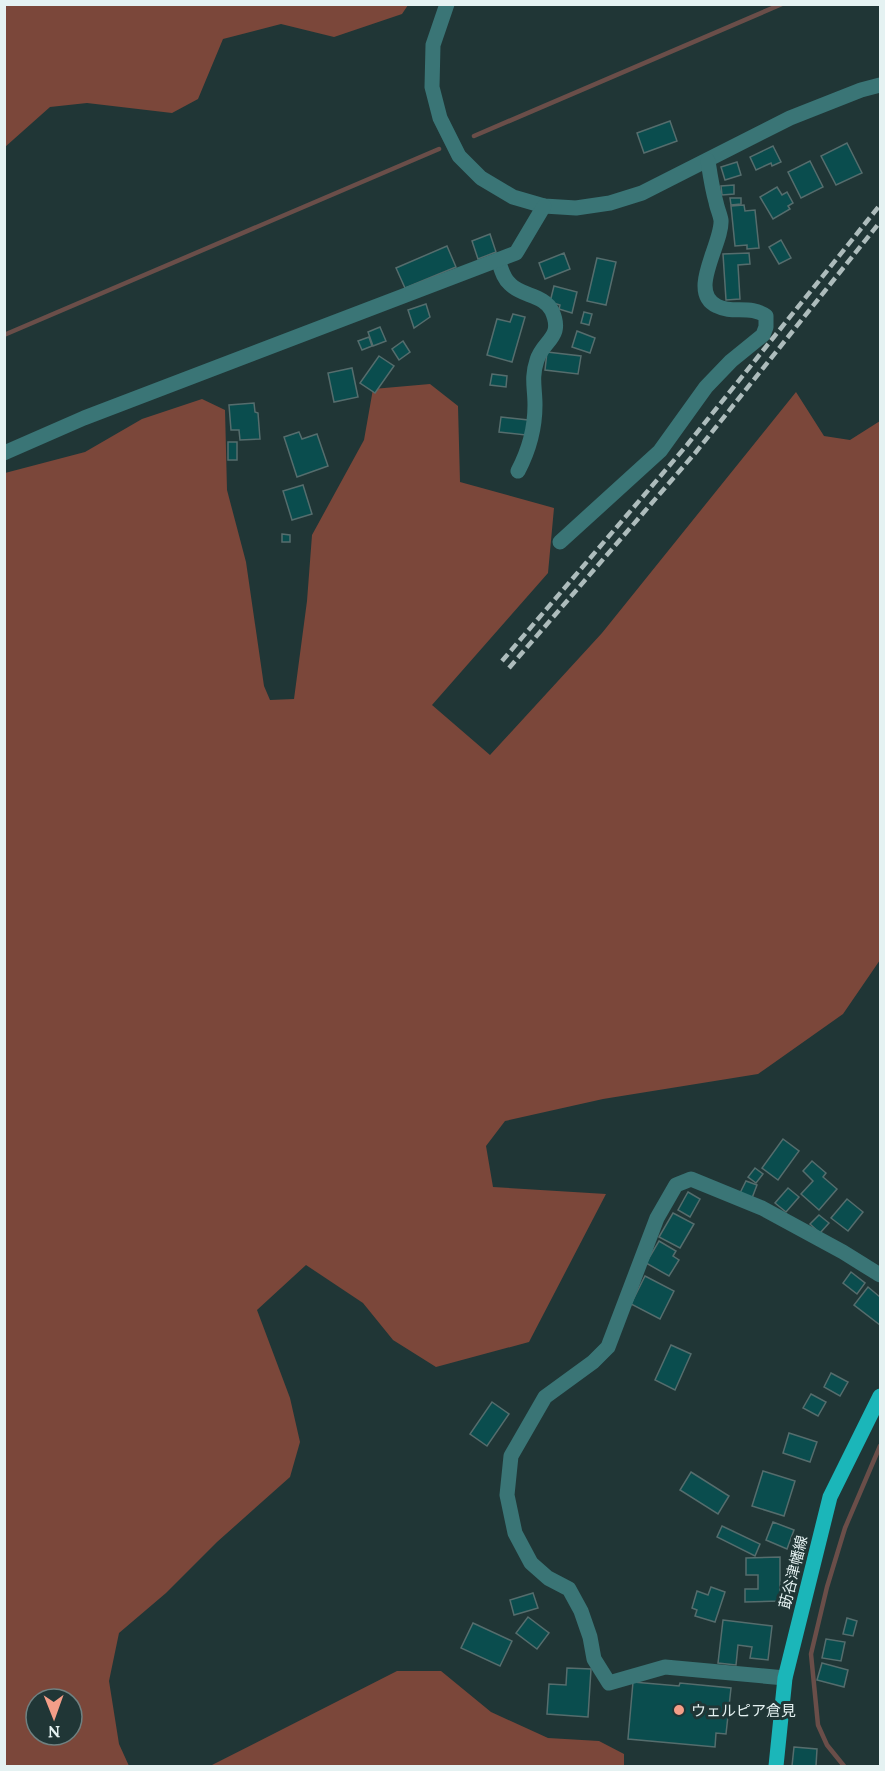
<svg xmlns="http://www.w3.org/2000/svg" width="885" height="1771" font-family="Lora,'Noto Sans JP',serif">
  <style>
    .green { fill: #7b473a; fill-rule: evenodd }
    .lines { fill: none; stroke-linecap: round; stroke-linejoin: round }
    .stream { stroke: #6a4e49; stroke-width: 4.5 }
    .building { fill: #0a4d4e; stroke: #556d6d; stroke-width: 1.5 }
    .minor { stroke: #3a7576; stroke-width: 15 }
    .major { stroke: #1bb6b9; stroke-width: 15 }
    .rail { stroke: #adbcbc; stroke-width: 4.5; stroke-dasharray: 9 4.5; stroke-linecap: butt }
    .poi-dot { fill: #f49e88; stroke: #203636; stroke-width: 2 }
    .labels { text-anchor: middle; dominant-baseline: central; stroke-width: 6; stroke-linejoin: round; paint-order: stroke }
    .street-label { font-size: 15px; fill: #e5f2f2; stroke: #203636 }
    .poi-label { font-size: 15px; fill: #e5f2f2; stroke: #203636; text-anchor: start }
  </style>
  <rect width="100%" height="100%" fill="#203636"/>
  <g class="green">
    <polygon points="5,4 408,4 408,5 402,14 334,37 281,24 223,39 198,99 172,113 87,103 50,107 5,147"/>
    <path d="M430 384 458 406 460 482 554 508 548 573 432 705 490 755 602 633 796 392 824 436 850 440 880 421V960L843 1014 758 1074 603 1099 505 1121 486 1146 493 1187 606 1194 529 1342 436 1367 393 1340 363 1303 306 1265 257 1310 290 1398 300 1442 290 1477 217 1542 166 1593 119 1633 109 1681 119 1744 129 1766H5V473L85 452 142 419 202 399 225 410 227 490 246 562 264 686 270 700 294 699 307 601 312 535 364 440 373 389ZM36 1699H72V1735H36Z"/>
    <polygon points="397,1671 441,1671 491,1712 548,1738 599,1741 624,1754 624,1766 210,1766"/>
  </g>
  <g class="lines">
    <g class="stream">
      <polyline points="474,136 782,4"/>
      <polyline points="4,335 439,149"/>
      <polyline points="844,1766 827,1745 818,1725 811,1654 827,1587 845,1528 880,1446"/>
    </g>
  </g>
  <g class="building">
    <polygon points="670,121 677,141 644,153 637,133"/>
    <polygon points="847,143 862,173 836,185 821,156"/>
    <polygon points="773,146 781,162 772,166 771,163 756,170 750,157"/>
    <polygon points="810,161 823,187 801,198 788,172"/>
    <polygon points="737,162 741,175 725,180 721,167"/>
    <polygon points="734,185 734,194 722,195 721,186"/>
    <polygon points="777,187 782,195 787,192 793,203 788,206 790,209 773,219 760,197"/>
    <polygon points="730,198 741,198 741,204 731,205"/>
    <polygon points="744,205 745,211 755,210 759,248 747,249 747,245 735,246 731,206"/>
    <polygon points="490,234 496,252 478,259 472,241"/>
    <polygon points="781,240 791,258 779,264 769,247"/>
    <polygon points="447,246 456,267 405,288 396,268"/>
    <polygon points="564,253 570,269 545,279 539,263"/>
    <polygon points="749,253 750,264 738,265 740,299 726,300 723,254"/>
    <polygon points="597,258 616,262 606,305 587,301"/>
    <polygon points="554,286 577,292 572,313 559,309 560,305 550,302"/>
    <polygon points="426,304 430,317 414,328 408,310"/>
    <polygon points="584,312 592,314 589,325 581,323"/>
    <polygon points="513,314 525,317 512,362 487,355 497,319 510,322"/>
    <polygon points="380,327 386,341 373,346 368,332"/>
    <polygon points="577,331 595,338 590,353 572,347"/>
    <polygon points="369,337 372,346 362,350 358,341"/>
    <polygon points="403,341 410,352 399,360 392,349"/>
    <polygon points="547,352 581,356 578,374 545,370"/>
    <polygon points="379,356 394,366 375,393 360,383"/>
    <polygon points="352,368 358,397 334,402 328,373"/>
    <polygon points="492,374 507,376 506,387 490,385"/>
    <polygon points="254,403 255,412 258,413 260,439 240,440 239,430 231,430 229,405"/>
    <polygon points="501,417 528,420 526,435 499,432"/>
    <polygon points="299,432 302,439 317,434 328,466 297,477 284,437"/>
    <rect x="228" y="442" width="9" height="18"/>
    <polygon points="303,485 312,514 292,520 283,491"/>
    <polygon points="282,534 290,535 290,542 282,542"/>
    <polygon points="783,1139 799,1151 778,1180 762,1168"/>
    <polygon points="812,1161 826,1173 823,1177 837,1189 819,1210 801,1194 813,1181 803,1171"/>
    <polygon points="755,1168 763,1174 756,1183 748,1177"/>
    <polygon points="746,1181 757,1185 752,1198 740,1193"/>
    <polygon points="788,1188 799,1197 786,1212 775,1203"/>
    <polygon points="688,1192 700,1199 690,1217 678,1210"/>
    <polygon points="847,1199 863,1212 848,1231 831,1218"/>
    <polygon points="673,1213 694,1224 680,1248 659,1237"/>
    <polygon points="819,1215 829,1223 820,1233 810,1224"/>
    <polygon points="659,1241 676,1251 673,1256 679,1260 669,1276 646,1263"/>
    <polygon points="851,1272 865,1283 857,1294 843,1283"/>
    <polygon points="645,1276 674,1291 660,1319 631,1304"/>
    <polygon points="868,1287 880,1297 880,1325 854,1305"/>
    <polygon points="671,1345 691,1354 675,1390 655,1380"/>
    <polygon points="831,1373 848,1382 840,1396 824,1387"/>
    <polygon points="811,1394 826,1402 818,1416 803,1408"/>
    <polygon points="492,1402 509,1414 487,1446 470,1434"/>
    <polygon points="789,1433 817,1442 810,1462 783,1453"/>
    <polygon points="763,1471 795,1481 784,1516 752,1506"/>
    <polygon points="691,1472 729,1496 718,1514 680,1490"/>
    <polygon points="773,1522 794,1530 787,1549 766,1540"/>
    <polygon points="722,1526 760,1544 755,1556 717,1537"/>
    <polygon points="780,1557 780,1601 745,1602 745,1589 758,1589 758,1575 746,1575 746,1558"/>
    <polygon points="711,1587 725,1592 715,1622 695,1616 697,1610 692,1608 697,1591 708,1595"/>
    <polygon points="533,1593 538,1608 514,1615 510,1600"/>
    <polygon points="528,1617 549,1633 537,1649 516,1633"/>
    <polygon points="847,1618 857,1621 853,1636 843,1634"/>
    <polygon points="723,1620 772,1626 768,1660 750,1658 752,1647 738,1645 736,1665 718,1663"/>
    <polygon points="473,1623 512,1641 500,1666 461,1648"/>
    <polygon points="826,1639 845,1642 841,1661 822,1658"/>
    <polygon points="822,1663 848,1670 844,1687 817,1680"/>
    <polygon points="567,1668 591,1669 588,1717 547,1714 549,1684 566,1685"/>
    <polygon points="633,1682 679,1686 680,1683 731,1688 726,1734 716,1733 715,1747 628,1739"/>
    <polygon points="794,1747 817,1749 816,1766 792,1766"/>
  </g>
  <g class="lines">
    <g class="minor">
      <polyline points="447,4 433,45 432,87 440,118 459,156 481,178 513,197 544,206 576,208 610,203 642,193 790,118 861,90 880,85"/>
      <path d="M498 260C501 268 503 278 510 284 521 296 545 295 552 311 564 338 543 340 537 360 531 378 535 388 535 405 535 428 528 452 518 471"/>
      <polyline points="4,453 84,418 516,253 544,206"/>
      <path d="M560 542 660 451 706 387 731 361 763 335 766 327V316C751 305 732 314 717 306 687 292 723 243 721 220 720 214 717 208 716 202 712 188 710 174 708 161"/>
      <polyline points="785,1678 665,1667 609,1683 594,1659 590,1637 581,1611 569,1589 548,1578 531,1563 515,1533 507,1495 511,1456 545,1397 593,1362 608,1347 657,1218 676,1185 691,1179 762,1208 843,1252 880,1275"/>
    </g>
    <polyline class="major" points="776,1766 785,1678 830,1497 880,1396"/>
    <g class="rail">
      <polyline points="502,661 687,445 880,205"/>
      <polyline points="509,668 696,452 880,222"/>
    </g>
  </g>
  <circle class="poi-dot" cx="679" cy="1710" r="6"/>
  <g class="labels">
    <g class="street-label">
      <text transform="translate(793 1572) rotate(-76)">莇谷津幡線</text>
    </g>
    <g class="poi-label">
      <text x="691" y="1710">ウェルピア倉見</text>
    </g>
  </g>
  <rect width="885" height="1771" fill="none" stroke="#e5f2f2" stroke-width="12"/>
  <g transform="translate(54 1717) rotate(179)"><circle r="28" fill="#203636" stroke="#6f8181" stroke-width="1.5"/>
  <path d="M0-4.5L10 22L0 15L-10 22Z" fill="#f49e88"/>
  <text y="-9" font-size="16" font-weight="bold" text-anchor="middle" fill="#e5f2f2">N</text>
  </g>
</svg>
